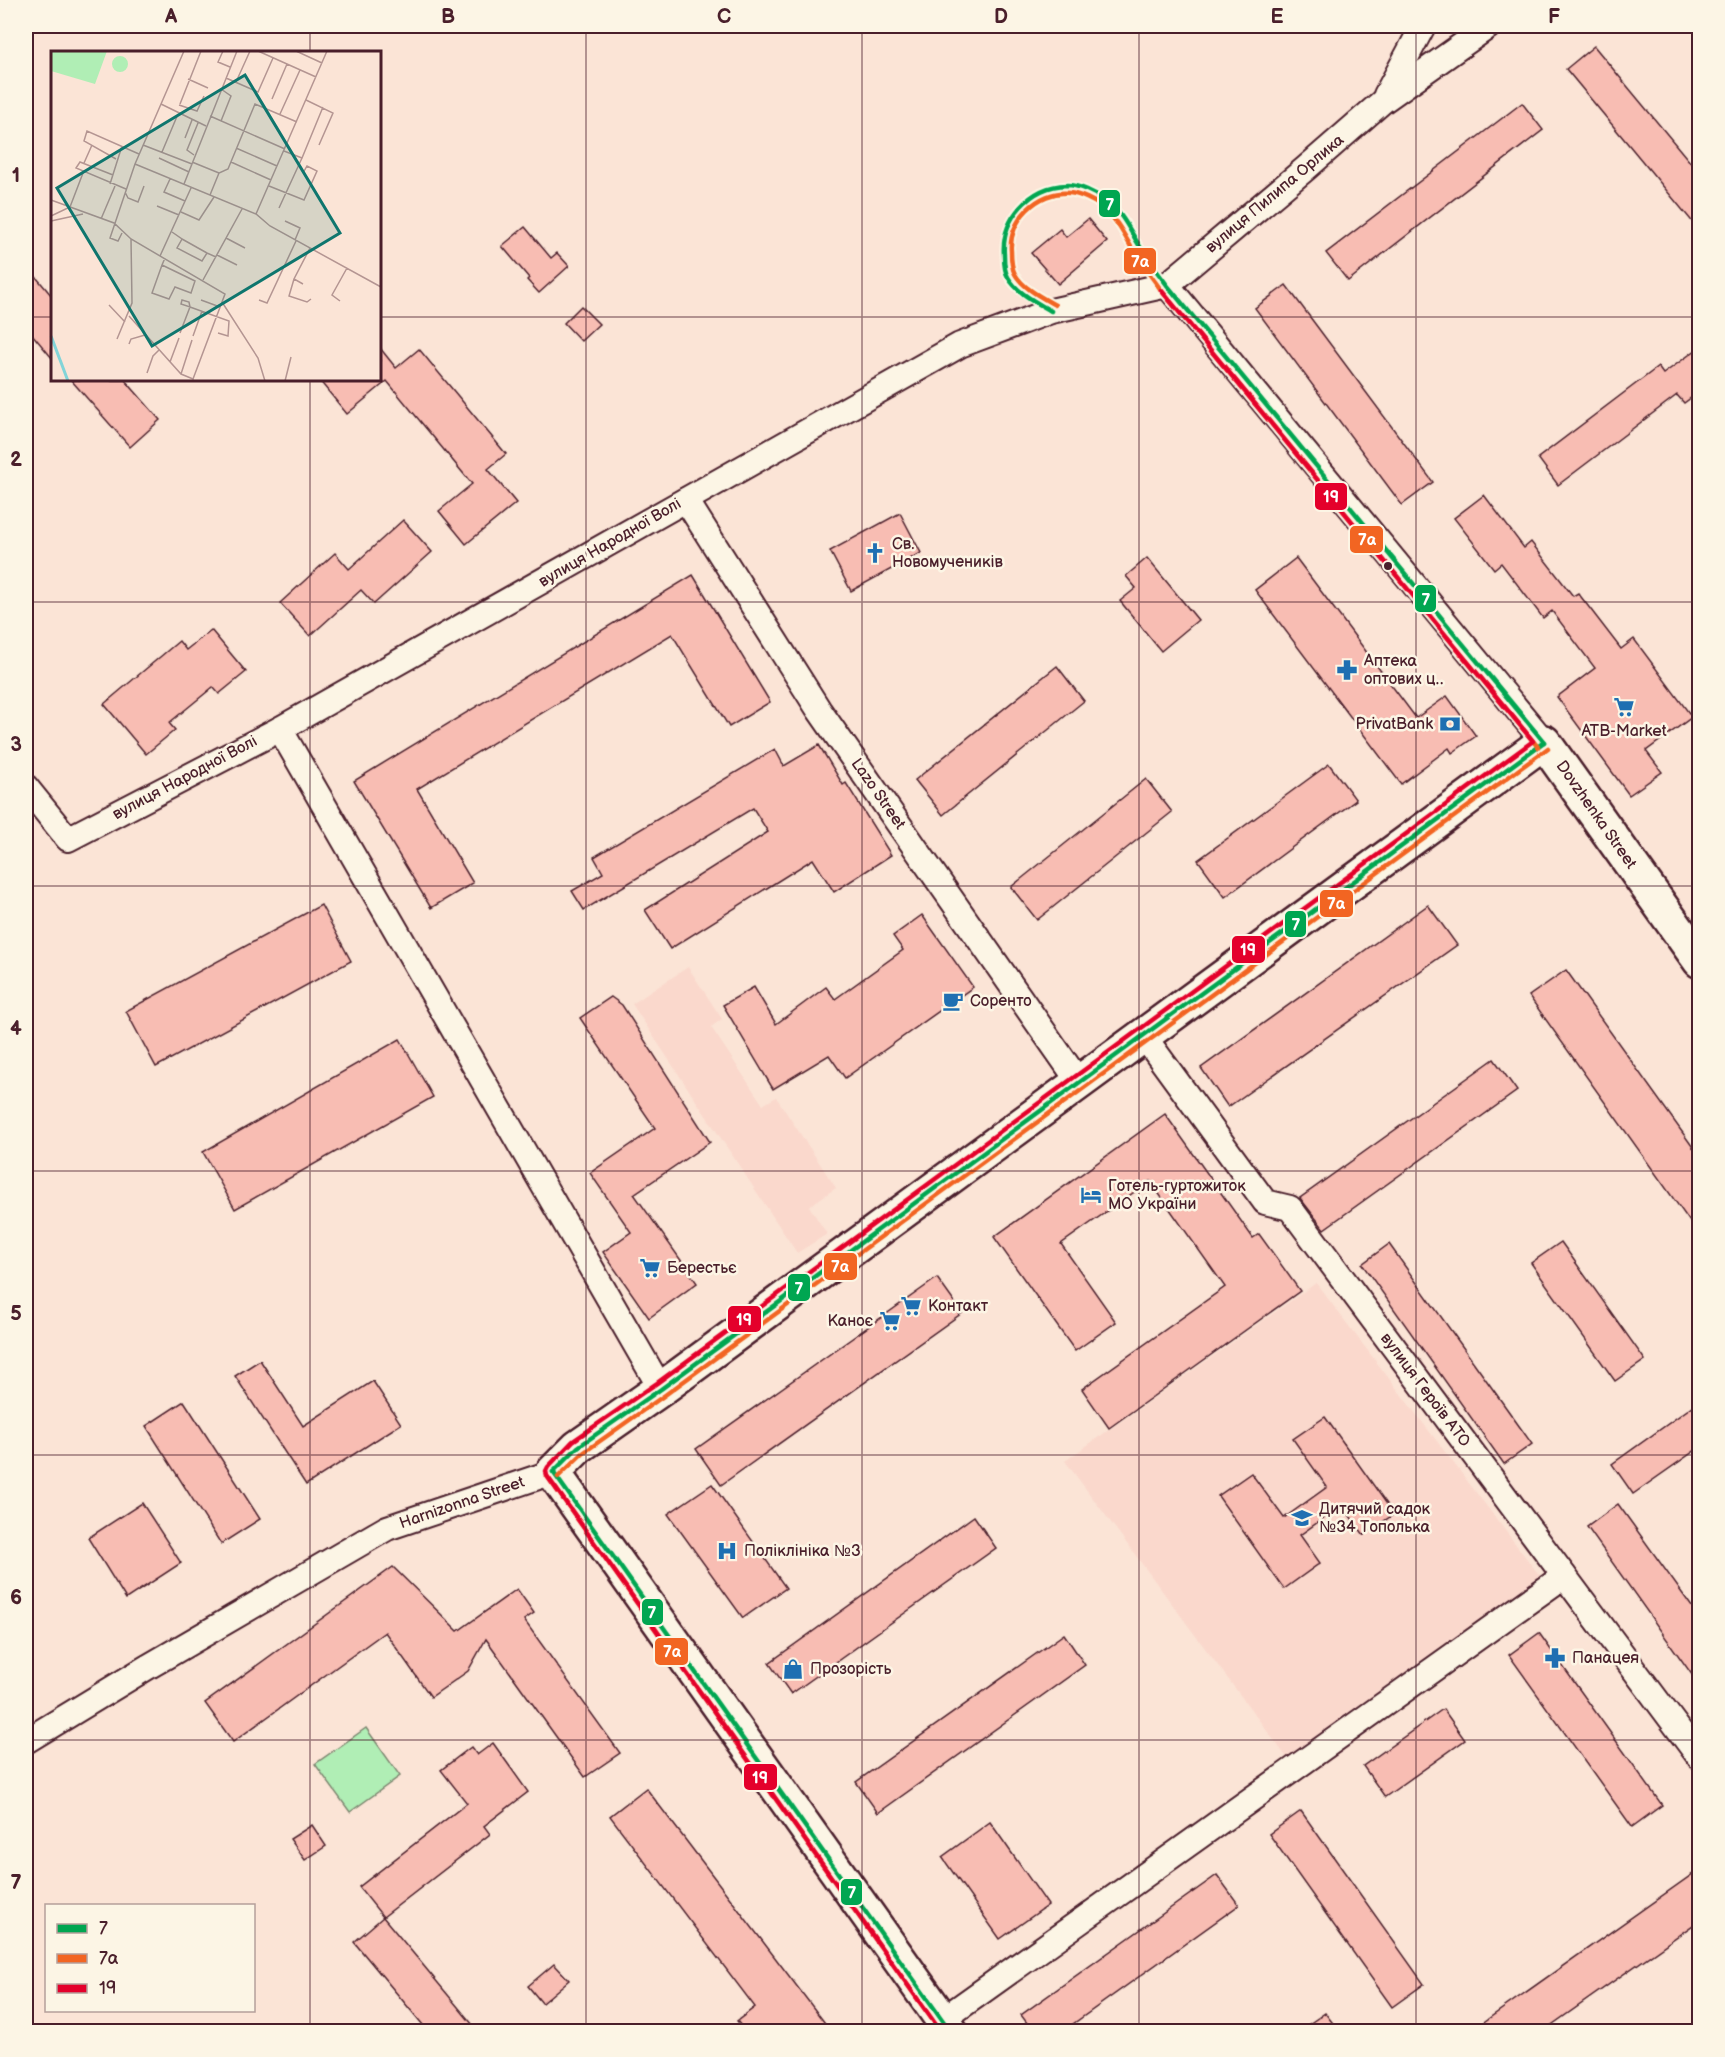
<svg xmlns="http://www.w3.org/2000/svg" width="1725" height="2057" font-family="'Balsamiq Sans',sans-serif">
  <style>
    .built { fill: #fad8cc }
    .green { fill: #b0eeb5; stroke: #7d8670; stroke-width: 1.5 }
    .building { fill: #f8bdb3; stroke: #4a1f2b; stroke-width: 1.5 }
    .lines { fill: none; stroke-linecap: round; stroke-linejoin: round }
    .street-casing { stroke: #4a1f2b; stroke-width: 28 }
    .secondary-casing { stroke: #4a1f2b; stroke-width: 38 }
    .street { stroke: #fcf5e5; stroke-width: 24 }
    .secondary { stroke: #fcf5e5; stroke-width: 33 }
    .bus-1-casing { stroke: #fcf5e5; stroke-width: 9 }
    .bus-2-casing { stroke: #fcf5e5; stroke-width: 9 }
    .bus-3-casing { stroke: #fcf5e5; stroke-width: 9 }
    .bus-1 { stroke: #00a651; stroke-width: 4.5 }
    .bus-2 { stroke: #f26522; stroke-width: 4.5 }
    .bus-3 { stroke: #e4002b; stroke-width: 4.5 }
    .grid { fill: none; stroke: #4a1f2b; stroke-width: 1.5; stroke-opacity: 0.55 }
    .bus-dot { fill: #4a1f2b; stroke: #fcf5e5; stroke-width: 2 }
    .labels { text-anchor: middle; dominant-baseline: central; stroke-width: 5; stroke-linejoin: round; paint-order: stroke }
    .street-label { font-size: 16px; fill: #4a1f2b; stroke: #fcf5e5 }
    .poi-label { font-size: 16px; fill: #4a1f2b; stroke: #fcf5e5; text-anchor: start }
    .inset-river { fill: none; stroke: #82d4d8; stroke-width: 3 }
    .inset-road { fill: none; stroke: #b49592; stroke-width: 1.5 }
    .view { fill: #0f766e; fill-opacity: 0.15; stroke: #0f766e; stroke-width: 3 }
    .inset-edge { fill: none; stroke: #4a1f2b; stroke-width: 3 }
    .line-badge { stroke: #fcf5e5; stroke-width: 2 }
    .badge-label { font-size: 16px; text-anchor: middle; font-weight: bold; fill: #fff }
    .neatline { fill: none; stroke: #4a1f2b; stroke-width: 2 }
    .grid-label { font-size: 20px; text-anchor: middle; font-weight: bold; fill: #4a1f2b }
  </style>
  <rect width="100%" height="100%" fill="#fbe4d6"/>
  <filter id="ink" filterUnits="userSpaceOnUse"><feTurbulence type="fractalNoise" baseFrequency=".0167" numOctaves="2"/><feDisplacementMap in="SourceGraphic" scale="12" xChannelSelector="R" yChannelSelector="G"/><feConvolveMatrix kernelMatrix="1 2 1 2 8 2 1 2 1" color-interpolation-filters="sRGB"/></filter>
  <g filter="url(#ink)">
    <g class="built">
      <polygon points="688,967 722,1019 711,1027 763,1105 776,1097 836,1188 809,1206 827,1234 797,1253 632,1004"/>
      <polygon points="1316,1283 1540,1576 1288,1759 1065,1461"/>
    </g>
    <polygon class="green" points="366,1728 400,1776 350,1812 315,1764"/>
    <g class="building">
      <polygon points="1594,46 1700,174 1700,231 1566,69"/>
      <polygon points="1522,103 1543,130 1348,281 1326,253"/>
      <polygon points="1088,219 1107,242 1058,284 1031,253 1060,229 1066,237"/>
      <polygon points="525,227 551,258 557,253 569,266 539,293 527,280 529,278 502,246"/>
      <polygon points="26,265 52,296 52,358 26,327"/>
      <polygon points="1286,285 1433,482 1402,505 1255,308"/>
      <polygon points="581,306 599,324 581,341 564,323"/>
      <polygon points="1700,347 1700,391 1684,403 1677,395 1558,485 1538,458 1658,367 1663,374"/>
      <polygon points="380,348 396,368 419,349 506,454 488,469 516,503 466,544 439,511 472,484 387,381 347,414 319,380 380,380"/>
      <polygon points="71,380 125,380 160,420 130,447"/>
      <polygon points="1484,495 1524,548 1531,542 1573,596 1578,593 1621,649 1634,639 1692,717 1646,751 1662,772 1629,795 1557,697 1595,668 1552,611 1543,618 1501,563 1494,569 1454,518"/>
      <polygon points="900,513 921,553 851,591 830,551"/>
      <polygon points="403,520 432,552 374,604 361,590 310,636 280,603 335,553 349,569"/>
      <polygon points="1147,558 1198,620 1161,651 1120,601 1136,588 1126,576"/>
      <polygon points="1296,558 1416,718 1447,696 1476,736 1452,753 1449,748 1401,784 1255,590"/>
      <polygon points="693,575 770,702 729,727 672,634 417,789 473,883 431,908 354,781"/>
      <polygon points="211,630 246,672 219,694 213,687 169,723 175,730 146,754 104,704 179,641 186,650"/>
      <polygon points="1057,666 1084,701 943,815 915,780"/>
      <polygon points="819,745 843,785 846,783 891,855 834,892 813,859 670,949 645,910 768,832 753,808 584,910 572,891 603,873 594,857 775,749 784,766"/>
      <polygon points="1329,764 1356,800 1225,897 1198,860"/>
      <polygon points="1146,779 1172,812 1037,920 1011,887"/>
      <polygon points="321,905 351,961 156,1067 126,1011"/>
      <polygon points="1428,905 1457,945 1228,1107 1201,1068"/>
      <polygon points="922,915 973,987 845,1078 829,1055 773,1089 723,1005 754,987 776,1024 826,987 835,999 903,950 893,936"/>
      <polygon points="1566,970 1700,1157 1700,1236 1529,996"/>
      <polygon points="611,997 622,1005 710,1142 634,1194 697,1283 649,1318 603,1252 631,1232 590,1173 655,1128 580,1018"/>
      <polygon points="400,1039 433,1097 235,1209 203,1152"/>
      <polygon points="1494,1059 1517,1091 1324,1229 1300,1198"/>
      <polygon points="1165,1114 1253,1238 1259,1234 1300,1291 1109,1428 1082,1389 1225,1287 1150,1181 1061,1244 1116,1322 1075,1351 994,1237"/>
      <polygon points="1561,1242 1645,1360 1615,1381 1531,1263"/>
      <polygon points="1389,1244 1532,1444 1504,1464 1362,1264"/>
      <polygon points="937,1278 962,1313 721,1485 696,1449"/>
      <polygon points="260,1360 303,1426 373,1381 401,1424 306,1485 235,1376"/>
      <polygon points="184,1401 260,1519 221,1544 146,1426"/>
      <polygon points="1700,1401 1700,1447 1633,1494 1612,1464"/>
      <polygon points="1325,1417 1394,1514 1364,1535 1342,1505 1300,1535 1320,1563 1284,1589 1218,1496 1251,1473 1284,1518 1327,1487 1293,1439"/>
      <polygon points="712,1484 786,1588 743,1618 668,1514"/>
      <polygon points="142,1503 181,1563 126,1599 88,1538"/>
      <polygon points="1618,1504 1700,1618 1700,1686 1587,1527"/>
      <polygon points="974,1516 996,1548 791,1694 769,1663"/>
      <polygon points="393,1567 458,1631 517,1589 534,1613 524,1620 620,1753 585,1777 486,1639 468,1671 431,1697 385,1632 233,1742 205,1703"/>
      <polygon points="1539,1633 1662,1805 1632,1827 1509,1655"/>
      <polygon points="1064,1634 1085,1665 878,1813 856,1782"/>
      <polygon points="1443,1709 1465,1740 1385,1797 1363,1766"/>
      <polygon points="493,1743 528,1792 484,1826 490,1834 383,1917 359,1887 467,1803 441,1770 471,1747 477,1755"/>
      <polygon points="646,1788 831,2031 745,2031 737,2021 755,2007 610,1816"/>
      <polygon points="1301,1811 1424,1984 1392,2007 1269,1834"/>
      <polygon points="990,1822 1048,1905 1000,1939 942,1857"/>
      <polygon points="312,1825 326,1846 305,1860 290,1839"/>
      <polygon points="1700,1869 1700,1920 1543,2031 1471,2031"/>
      <polygon points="1217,1875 1239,1905 1063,2031 1033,2031 1021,2015"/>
      <polygon points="383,1917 478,2031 428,2031 354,1942"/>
      <polygon points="554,1964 569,1980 542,2003 528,1986"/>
      <polygon points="1325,2013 1339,2031 1299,2031"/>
    </g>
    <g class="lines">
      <g class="street-casing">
        <g id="street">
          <polyline points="1386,95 1423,26"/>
          <polyline points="1167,285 1544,742"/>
          <polyline points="686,500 819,710 1079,1082"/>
          <polyline points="280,729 661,1389"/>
          <polyline points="26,787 68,839 280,729 960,345 1051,311 1167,285 1305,169 1383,101 1489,26"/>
          <polyline points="1143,1035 1265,1202 1290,1208 1700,1758"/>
          <polyline points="26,1741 146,1668 387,1528 553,1472"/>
          <polyline points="942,2020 1564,1576"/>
        </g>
      </g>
      <g class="secondary-casing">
        <polyline id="secondary" points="951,2032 553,1472 578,1447 661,1389 1544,742 1700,961"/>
      </g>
      <use href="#street" class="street"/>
      <use href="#secondary" class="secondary"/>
      <g class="bus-1-casing">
        <g id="bus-1">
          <path d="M1051 311C1036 302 1017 293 1008 277 1004 271 1004 262 1004 255 1001 219 1030 186 1067 185 1079 185 1095 193 1105 200 1123 212 1131 234 1143 251 1150 263 1159 274 1167 285L1544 742"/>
          <polyline points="553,1472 578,1447 661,1389 1544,742"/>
          <polyline points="553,1472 951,2032"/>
        </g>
      </g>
      <g class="bus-2-casing">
        <g id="bus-2">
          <path d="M1055 305C1041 297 1023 288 1015 274 1011 267 1011 258 1011 251 1008 221 1038 190 1069 193 1080 194 1094 201 1102 207 1117 219 1125 237 1134 252 1142 265 1152 277 1161 290L1538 747"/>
          <polyline points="547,1476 941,2032"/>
          <polyline points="558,1477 583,1453 665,1395 1548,748"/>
        </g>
      </g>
      <g class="bus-3-casing">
        <polyline id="bus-3" points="941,2032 547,1476 546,1471 548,1467 573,1441 657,1383 1533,741 1161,290"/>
      </g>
      <use href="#bus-1" class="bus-1"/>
      <use href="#bus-2" class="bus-2"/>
      <use href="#bus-3" class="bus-3"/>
    </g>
  </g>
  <path class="grid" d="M310 26V52M586 26V2032M862 26V2032M1139 26V2032M1416 26V2032M26 317H52M380 317H1700M310 380V2032M26 602H1700M26 886H1700M26 1171H1700M26 1455H1700M26 1740H1700"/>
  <defs>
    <g id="church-bare" transform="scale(1.62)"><path d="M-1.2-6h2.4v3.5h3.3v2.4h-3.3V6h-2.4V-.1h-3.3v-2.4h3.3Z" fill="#1f6fb2" stroke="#fcf5e5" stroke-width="2.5" paint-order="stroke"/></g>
    <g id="pharmacy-bare" transform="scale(1.62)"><path d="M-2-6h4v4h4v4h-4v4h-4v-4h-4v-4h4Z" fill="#1f6fb2" stroke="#fcf5e5" stroke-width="2.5" paint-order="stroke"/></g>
    <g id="supermarket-bare" transform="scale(1.62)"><path d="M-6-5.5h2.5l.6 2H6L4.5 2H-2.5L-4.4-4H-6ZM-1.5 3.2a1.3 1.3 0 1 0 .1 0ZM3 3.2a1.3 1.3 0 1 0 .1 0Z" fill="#1f6fb2" stroke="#fcf5e5" stroke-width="2.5" paint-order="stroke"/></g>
    <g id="bank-bare" transform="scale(1.62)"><path d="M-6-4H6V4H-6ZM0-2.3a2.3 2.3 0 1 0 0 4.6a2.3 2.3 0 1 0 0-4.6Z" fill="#1f6fb2" stroke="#fcf5e5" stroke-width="2.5" paint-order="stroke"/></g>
    <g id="cafe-bare" transform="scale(1.62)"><path d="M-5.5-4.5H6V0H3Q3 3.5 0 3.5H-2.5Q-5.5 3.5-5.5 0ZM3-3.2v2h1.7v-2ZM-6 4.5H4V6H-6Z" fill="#1f6fb2" stroke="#fcf5e5" stroke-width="2.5" paint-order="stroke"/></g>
    <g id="hotel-bare" transform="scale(1.62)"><path d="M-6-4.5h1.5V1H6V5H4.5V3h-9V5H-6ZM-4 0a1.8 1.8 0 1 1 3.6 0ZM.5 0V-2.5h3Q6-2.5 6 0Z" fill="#1f6fb2" stroke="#fcf5e5" stroke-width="2.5" paint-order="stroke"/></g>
    <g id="school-bare" transform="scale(1.62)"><path d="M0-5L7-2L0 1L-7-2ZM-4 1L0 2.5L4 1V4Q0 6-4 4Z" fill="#1f6fb2" stroke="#fcf5e5" stroke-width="2.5" paint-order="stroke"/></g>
    <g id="hospital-bare" transform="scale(1.62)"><path d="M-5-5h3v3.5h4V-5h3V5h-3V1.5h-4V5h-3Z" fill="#1f6fb2" stroke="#fcf5e5" stroke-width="2.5" paint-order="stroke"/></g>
    <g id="shop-bare" transform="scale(1.62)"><path d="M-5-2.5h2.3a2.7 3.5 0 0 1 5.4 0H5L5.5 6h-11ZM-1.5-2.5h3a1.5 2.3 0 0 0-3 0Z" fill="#1f6fb2" stroke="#fcf5e5" stroke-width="2.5" paint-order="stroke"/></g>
  </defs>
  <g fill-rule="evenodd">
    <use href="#church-bare" x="875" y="553"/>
    <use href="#pharmacy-bare" x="1347" y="670"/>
    <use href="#supermarket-bare" x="1624" y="707"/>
    <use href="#bank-bare" x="1450" y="724"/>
    <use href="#cafe-bare" x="953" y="1001"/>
    <use href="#hotel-bare" x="1091" y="1195"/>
    <use href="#supermarket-bare" x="650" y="1268"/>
    <use href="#supermarket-bare" x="911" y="1306"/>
    <use href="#supermarket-bare" x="890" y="1321"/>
    <use href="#school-bare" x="1302" y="1518"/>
    <use href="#hospital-bare" x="727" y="1551"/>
    <use href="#pharmacy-bare" x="1555" y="1658"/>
    <use href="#shop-bare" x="793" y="1669"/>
  </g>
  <circle class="bus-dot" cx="1388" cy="566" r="5"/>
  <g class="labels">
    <g class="street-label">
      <text transform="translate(1275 194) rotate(-40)">вулиця Пилипа Орлика</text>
      <text transform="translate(610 543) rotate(-30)">вулиця Народної Волі</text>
      <text transform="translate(185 778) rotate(-28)">вулиця Народної Волі</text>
      <text transform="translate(878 794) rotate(55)">Lazo Street</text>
      <text transform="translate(1596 815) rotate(55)">Dovzhenka Street</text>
      <text transform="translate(1425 1390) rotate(53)">вулиця Героїв АТО</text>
      <text transform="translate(462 1503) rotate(-19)">Harnizonna Street</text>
    </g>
    <g class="poi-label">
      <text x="892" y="544">Св.<tspan x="892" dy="18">Новомучеників</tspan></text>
      <text x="1364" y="661">Аптека<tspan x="1364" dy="18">оптових ц‥</tspan></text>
      <text x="1433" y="724" text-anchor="end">PrivatBank</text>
      <text x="1624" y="731" text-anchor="middle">ATB-Market</text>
      <text x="970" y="1001">Соренто</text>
      <text x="1108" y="1186">Готель-гуртожиток<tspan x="1108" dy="18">МО України</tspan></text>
      <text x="667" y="1268">Берестьє</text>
      <text x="928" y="1306">Контакт</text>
      <text x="873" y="1321" text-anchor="end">Каноє</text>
      <text x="1319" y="1509">Дитячий садок<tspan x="1319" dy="18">№34 Тополька</tspan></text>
      <text x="744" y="1551">Поліклініка №3</text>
      <text x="1572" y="1658">Панацея</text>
      <text x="810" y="1669">Прозорість</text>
    </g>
  </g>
  <g transform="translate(51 51)">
    <rect width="330" height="330" fill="#fbe4d6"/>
    <path d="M0 0H56L44 33 0 20ZM61 13a8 8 0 1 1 16 0a8 8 0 1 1-16 0Z" fill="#b0eeb5"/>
    <path class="inset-river" d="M0 285 17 330"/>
    <path class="inset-road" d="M172 0 167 11 179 16M207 0 265 26M245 0 271 12M175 27 207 41 222 7M137 28 157 37M185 31 199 0M221 48 236 13M255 49 282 62 268 94M110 53 155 75M129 53 150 0M128 54 146 60 153 45M229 63 249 19M159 65 234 98M0 67V89M170 70 180 45 170 38M134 87 141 69M92 94 141 113M185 97 226 115M233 100 251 107 272 56M111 101 127 63M143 104 136 99 147 72M108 107 138 121M65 108 33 90 36 80 88 103M141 111 168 122M180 111 220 129M33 112 41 94M84 113 205 163 219 175 330 236M62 124 29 111 25 117 75 138M119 128 113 141 134 150M59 133 71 95M133 133 186 0M218 135 253 149 266 120 256 115 252 122M74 141 77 147 87 151 93 135M159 144 168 122 177 118 204 53 246 71M0 149 63 172 80 188 174 243 142 328 130 323 78 265M106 155 128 164M228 157 251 107M130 161 148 169 163 146M205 163 276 0M0 165 19 156 32 122M50 168 64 135M0 170 32 163M234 170 249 177 244 189M121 181 131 188 126 197 151 210 156 202 165 206M71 182 67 190 59 187 84 113 133 0M175 187 194 197M131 188 156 202M166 204 186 214M109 205 140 137M111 214 144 230 140 242 124 236 118 248 101 242 111 214 114 207M243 228 238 245 256 251 260 248M152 229 191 158M252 233 243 228 259 197M131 249 138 251 139 256 130 253ZM150 249 169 256M208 249 216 252 245 190M289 250 281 244 296 217M171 251 207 307 214 330M58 254 74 271M129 282 139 256 178 270 177 285 167 282M142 285 151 260M66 288 81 252 80 188M78 293 80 288 94 284M119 311 128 287M96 322 102 305 108 299M130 323 141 289M234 330 240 306"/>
    <path class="view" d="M194 24 289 182 101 295 6 137Z"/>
    <rect width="330" height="330" class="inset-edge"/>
  </g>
  <g class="line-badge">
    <rect x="1098" y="189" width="23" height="29" rx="6" fill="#00a651"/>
    <rect x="1123" y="247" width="34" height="28" rx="6" fill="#f26522"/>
    <rect x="1314" y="482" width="34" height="29" rx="6" fill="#e4002b"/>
    <rect x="1349" y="525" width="35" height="29" rx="6" fill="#f26522"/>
    <rect x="1414" y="584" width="23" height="29" rx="6" fill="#00a651"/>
    <rect x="1319" y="889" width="35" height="29" rx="6" fill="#f26522"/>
    <rect x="1284" y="910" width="23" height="28" rx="6" fill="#00a651"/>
    <rect x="1231" y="935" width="35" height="29" rx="6" fill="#e4002b"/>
    <rect x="823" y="1252" width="35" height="29" rx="6" fill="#f26522"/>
    <rect x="787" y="1273" width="24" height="29" rx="6" fill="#00a651"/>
    <rect x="727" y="1305" width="35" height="28" rx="6" fill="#e4002b"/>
    <rect x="641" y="1598" width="23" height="28" rx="6" fill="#00a651"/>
    <rect x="654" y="1637" width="35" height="29" rx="6" fill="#f26522"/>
    <rect x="743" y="1763" width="35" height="28" rx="6" fill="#e4002b"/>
    <rect x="840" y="1878" width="23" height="28" rx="6" fill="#00a651"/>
  </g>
  <g class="badge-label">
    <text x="1110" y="210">7</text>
    <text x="1140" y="267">7а</text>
    <text x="1331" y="502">19</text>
    <text x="1367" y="545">7а</text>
    <text x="1426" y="605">7</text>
    <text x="1336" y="909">7а</text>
    <text x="1296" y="930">7</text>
    <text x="1248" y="955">19</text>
    <text x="840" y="1272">7а</text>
    <text x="799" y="1294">7</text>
    <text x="744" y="1325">19</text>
    <text x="652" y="1618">7</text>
    <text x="672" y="1657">7а</text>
    <text x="760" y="1783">19</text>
    <text x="852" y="1898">7</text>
  </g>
  <rect width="1725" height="2057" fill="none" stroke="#fcf5e5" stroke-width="66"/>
  <rect x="45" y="1904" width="210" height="108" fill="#fcf5e5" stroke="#b59f9b" stroke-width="1.5"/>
  <rect x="57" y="1924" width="30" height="9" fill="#00a651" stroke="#b59f9b" stroke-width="1.5"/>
  <text x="99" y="1934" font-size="18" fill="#4a1f2b">7</text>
  <rect x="57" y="1954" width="30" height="9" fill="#f26522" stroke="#b59f9b" stroke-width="1.5"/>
  <text x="99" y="1964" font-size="18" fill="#4a1f2b">7а</text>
  <rect x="57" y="1984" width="30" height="9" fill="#e4002b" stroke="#b59f9b" stroke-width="1.5"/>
  <text x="99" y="1994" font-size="18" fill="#4a1f2b">19</text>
  <rect x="33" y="33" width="1659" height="1991" class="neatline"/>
  <g class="grid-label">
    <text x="171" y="23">A</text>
    <text x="448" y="23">B</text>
    <text x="724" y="23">C</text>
    <text x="1001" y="23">D</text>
    <text x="1277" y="23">E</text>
    <text x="1554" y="23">F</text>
    <text x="16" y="182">1</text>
    <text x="16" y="466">2</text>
    <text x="16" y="751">3</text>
    <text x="16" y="1035">4</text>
    <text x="16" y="1320">5</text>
    <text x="16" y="1604">6</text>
    <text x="16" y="1889">7</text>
  </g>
</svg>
